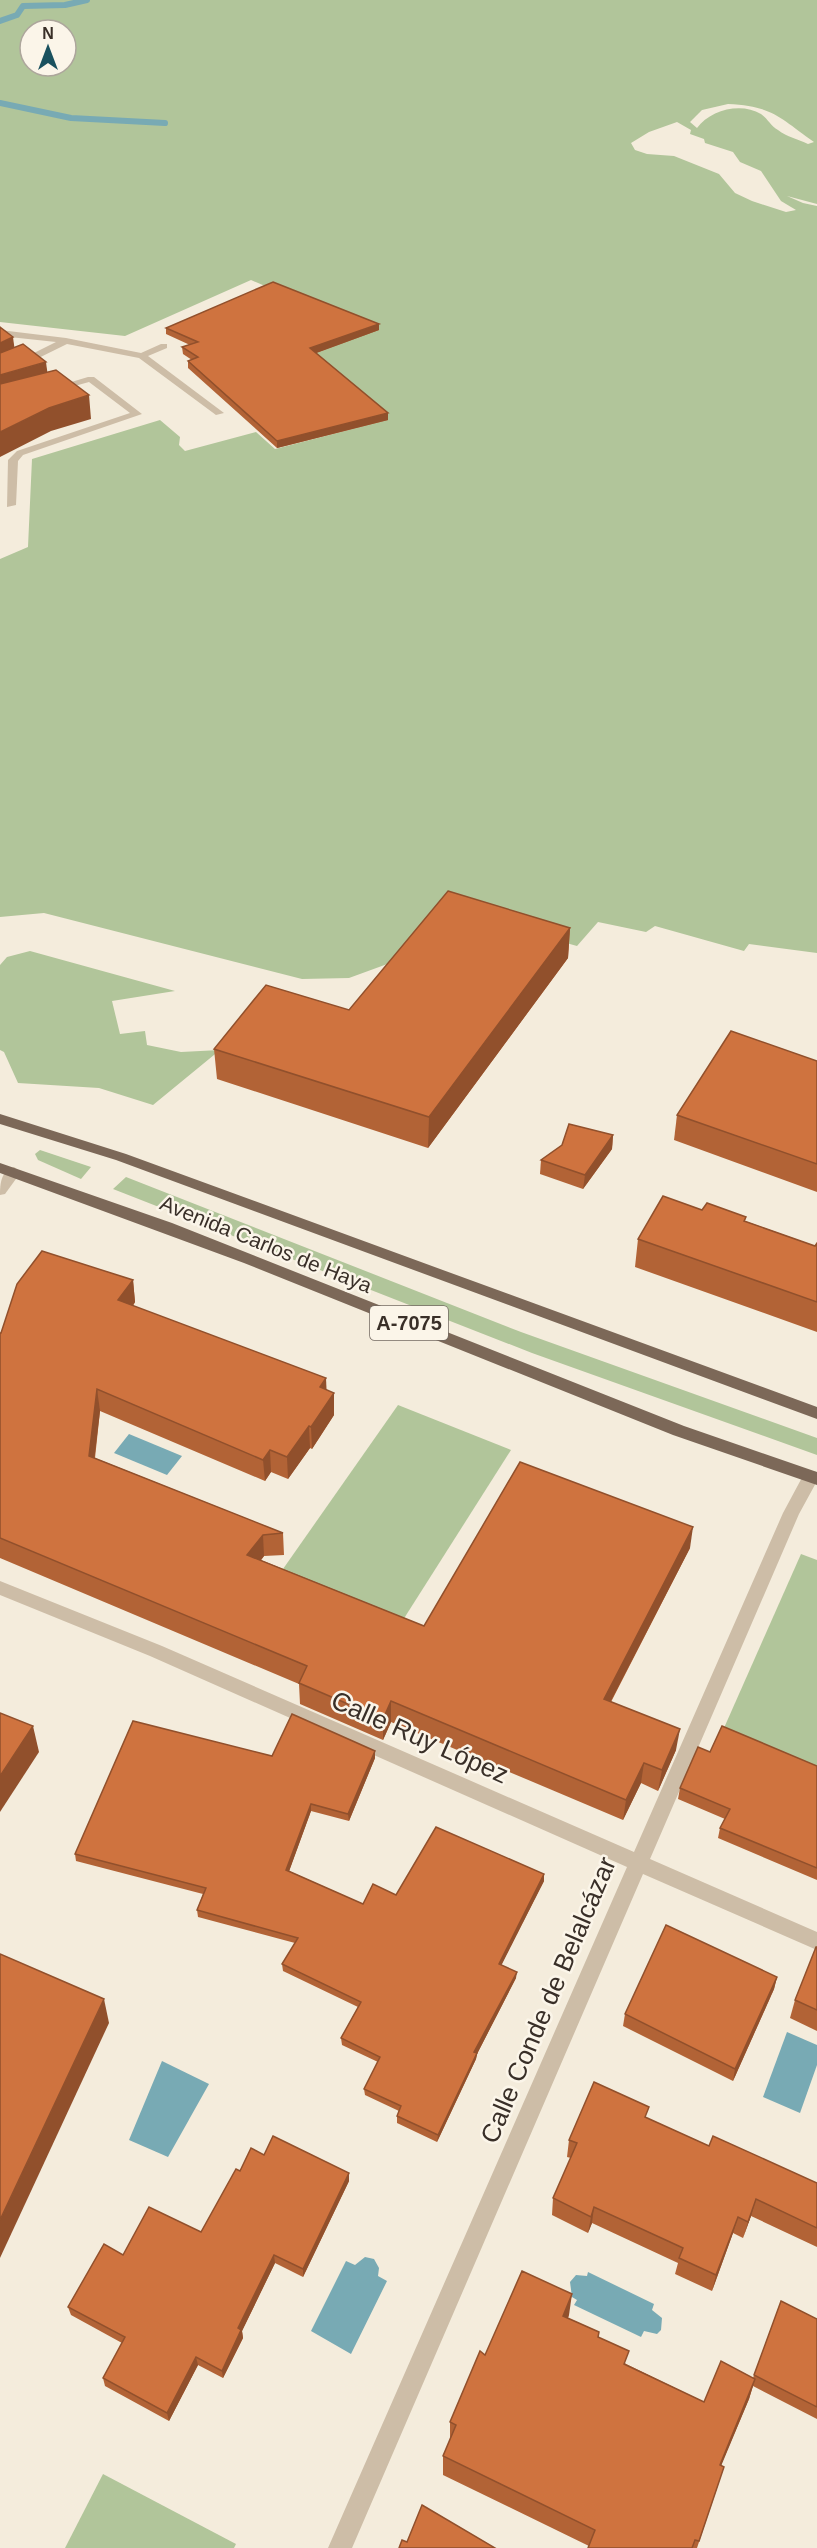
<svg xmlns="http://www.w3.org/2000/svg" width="817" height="2548" font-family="Helvetica,sans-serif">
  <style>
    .green { fill: #b1c59a; fill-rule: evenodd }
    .water { fill: #78aab4 }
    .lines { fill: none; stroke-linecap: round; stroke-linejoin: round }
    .stream { stroke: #78aab4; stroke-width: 6 }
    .minor { fill: #cdbda7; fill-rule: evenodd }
    .major { fill: #7c6858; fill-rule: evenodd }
    .wall { fill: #b26336 }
    .shaded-wall { fill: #91502c }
    .building { fill: #cf733f; stroke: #91502c; stroke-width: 1.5 }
    .labels { text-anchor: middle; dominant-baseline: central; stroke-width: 5; stroke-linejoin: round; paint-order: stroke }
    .shield { fill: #fbf5e9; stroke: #736a62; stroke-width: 1.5 }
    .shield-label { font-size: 20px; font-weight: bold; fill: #392f28 }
    .street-label { font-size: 21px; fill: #392f28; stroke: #fbf5e9 }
    .near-street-label { font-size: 26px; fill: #392f28; stroke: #fbf5e9 }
  </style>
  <rect width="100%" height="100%" fill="#f4ecdc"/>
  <g class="green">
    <path d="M0 0H817V204L787 196 803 203 817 206V953L749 944 744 951 655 926 646 932 598 922 577 946 451 911 401 959 349 978 302 979 44 913 0 917V559L28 547 32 459 160 420 180 437 179 445 185 451 256 432 275 449 387 420 311 355 372 332 251 280 125 336 0 322ZM30 30H66V66H30ZM728 104C773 106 780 118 814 142L808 144C798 139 787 137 778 130 771 126 767 118 761 114 741 102 710 110 697 128L690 122 702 110ZM677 122 691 130 690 134 704 139 705 143 733 152 740 162 761 171 781 201 796 210 786 212 752 201 735 193 719 174 674 156 647 154 635 150 631 143 649 132Z"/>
    <polygon points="30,951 175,991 112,1001 120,1034 145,1031 147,1045 181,1052 220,1050 153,1105 99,1088 18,1083 4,1052 0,1050 0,965 7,957"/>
    <polygon points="40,1150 91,1167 81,1179 38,1160 35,1154"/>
    <polygon points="126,1177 521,1332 817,1438 817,1455 532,1353 113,1189"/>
    <polygon points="398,1405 511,1450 403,1620 283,1569"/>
    <polygon points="801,1554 817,1560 817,1778 720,1737"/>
    <polygon points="103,2474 236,2544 234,2548 65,2548"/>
  </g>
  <g class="water">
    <polygon points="129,1434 182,1456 167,1475 114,1453"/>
    <polygon points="787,2032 817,2045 817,2065 800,2113 763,2097"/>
    <polygon points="162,2061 209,2084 168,2157 129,2140"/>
    <polygon points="365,2257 374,2259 379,2268 378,2276 387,2281 351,2354 311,2331 346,2261 355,2265"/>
    <polygon points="588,2272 654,2304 652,2310 662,2318 661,2330 657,2334 644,2331 641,2337 574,2305 577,2300 572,2297 570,2282 576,2275 587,2276"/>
  </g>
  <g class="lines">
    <g class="stream">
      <polyline points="0,21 17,15 23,6 65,5 87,0"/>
      <polyline points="0,103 71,118 165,123"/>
    </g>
    <g class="minor">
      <polygon points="0,330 66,338 141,353 161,344 167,344 167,348 148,356 224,413 216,415 139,358 67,344 0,377 0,370 56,342 0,336"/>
      <polygon points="88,377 94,377 142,414 23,455 18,461 16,505 7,507 8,460 17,451 130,413 89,382 53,392 48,389"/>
      <path d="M14 1167 21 1172 5 1194 0 1195C0 1183 1 1171 14 1167Z"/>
      <polygon points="811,1471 817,1472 817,1481 799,1514 650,1859 817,1932 817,1950 643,1874 352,2548 328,2548 627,1867 150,1656 0,1595 0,1581 162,1646 634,1852 783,1513 805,1472"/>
    </g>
    <g class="major">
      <polygon points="0,1114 126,1154 817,1407 817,1419 116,1160 0,1124"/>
      <polygon points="0,1163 172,1223 684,1426 817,1472 817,1485 673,1435 244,1263 0,1173"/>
    </g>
  </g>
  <g class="wall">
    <polygon points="166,328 379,330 316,353 388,413 388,420 277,448 188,368 188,361 192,360 183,354 182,347 190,345 166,334"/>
    <polygon points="570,928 568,958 428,1148 217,1079 214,1049 349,1010"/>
    <polygon points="817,1061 817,1192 674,1140 677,1115"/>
    <polygon points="613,1135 612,1149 583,1189 540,1174 541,1160"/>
    <polygon points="702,1210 746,1217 745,1221 815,1246 817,1243 817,1332 635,1267 638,1239"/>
    <polygon points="133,1280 135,1302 133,1306 326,1390 334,1415 312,1449 310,1448 288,1479 271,1472 265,1481 100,1411 95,1458 283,1533 284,1555 264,1556 261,1560 424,1626 690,1548 611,1702 676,1750 658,1791 641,1783 623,1820 391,1722 383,1740 300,1704 299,1684 0,1558 0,1333"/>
    <polygon points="375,1751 375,1758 349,1821 311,1811 289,1871 363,1904 396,1895 544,1874 544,1881 501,1965 516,1978 477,2054 476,2059 437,2142 397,2123 397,2116 399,2111 365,2095 364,2089 378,2062 342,2045 341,2038 358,2007 283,1971 282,1964 295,1943 198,1917 197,1910 203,1894 76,1861 75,1854 272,1756"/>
    <polygon points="710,1752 817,1766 817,1880 718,1838 720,1828 725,1819 678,1799 680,1788"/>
    <polygon points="817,1947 817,2031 790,2018 795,2000"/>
    <polygon points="777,1977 774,1989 733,2081 623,2026 625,2014"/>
    <polygon points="647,2118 709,2146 817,2183 817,2247 751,2216 743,2238 733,2233 712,2291 675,2274 678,2263 592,2223 588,2233 552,2215 553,2198 571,2158 567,2157 569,2140"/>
    <polygon points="264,2155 349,2181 303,2277 275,2263 242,2331 243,2338 223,2378 198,2365 169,2421 105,2386 103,2378 122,2343 71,2315 68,2307 123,2255 201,2232 240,2171"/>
    <polygon points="781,2301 817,2319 817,2419 753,2386 749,2399 721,2465 718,2485 697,2548 588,2548 589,2546 443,2475 443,2456 450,2441 450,2422 485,2355 569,2315 568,2318 599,2332 599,2337 626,2364 704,2402 753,2378"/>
  </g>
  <g class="shaded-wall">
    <polygon points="379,324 379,330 311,355 310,348"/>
    <polygon points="13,337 16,360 0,367 0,343"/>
    <polygon points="46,362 49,385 0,399 0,375"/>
    <polygon points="89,395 91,419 51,431 0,457 0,432 49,408"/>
    <polygon points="388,413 388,420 277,448 277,441"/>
    <polygon points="570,928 568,958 428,1148 429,1117"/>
    <polygon points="613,1135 612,1149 583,1189 585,1175"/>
    <polygon points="133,1280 135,1302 121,1322 118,1300"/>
    <polygon points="326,1378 327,1400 320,1387"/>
    <polygon points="97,1389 100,1411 92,1478 89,1456"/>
    <polygon points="334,1393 334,1415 312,1449 311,1427"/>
    <polygon points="309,1426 310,1448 288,1479 287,1457"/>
    <polygon points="270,1450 271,1472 265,1481 263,1460"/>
    <polygon points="693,1527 690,1548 601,1720 604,1699"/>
    <polygon points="263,1535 264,1556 249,1576 247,1555"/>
    <polygon points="391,1701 391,1722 383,1740 383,1719"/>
    <polygon points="33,1726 39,1752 0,1812 0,1776"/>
    <polygon points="680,1729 676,1750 658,1791 662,1770"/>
    <polygon points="375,1751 375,1758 349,1821 348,1814"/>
    <polygon points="644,1763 641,1783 623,1820 626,1800"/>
    <polygon points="311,1804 311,1811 287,1877 286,1870"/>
    <polygon points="544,1874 544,1881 499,1970 499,1964"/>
    <polygon points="517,1972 516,1978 477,2054 476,2059 437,2142 438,2135 474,2052"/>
    <polygon points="777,1977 774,1989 733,2081 735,2069"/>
    <polygon points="104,1999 109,2023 0,2258 0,2220"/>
    <polygon points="349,2173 349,2181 303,2277 303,2269"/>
    <polygon points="756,2199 751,2216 743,2238 748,2222"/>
    <polygon points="594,2207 592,2223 588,2233 591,2217"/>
    <polygon points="738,2217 733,2233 712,2291 716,2275"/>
    <polygon points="274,2255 275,2263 242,2331 243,2338 223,2378 222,2371 238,2328"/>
    <polygon points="572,2294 569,2315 560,2336 563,2316"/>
    <polygon points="196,2357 198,2365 169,2421 167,2413"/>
    <polygon points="755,2379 749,2399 714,2483 720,2465"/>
  </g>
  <g class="building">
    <polygon points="273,282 379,324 310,348 388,413 277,441 188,361 198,357 182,347 198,342 166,328"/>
    <polygon points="0,327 13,337 0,343"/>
    <polygon points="23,344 46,362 0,375 0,353"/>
    <polygon points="56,370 89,395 49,408 0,432 0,384"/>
    <polygon points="448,891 570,928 429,1117 214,1049 266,985 349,1010"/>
    <polygon points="731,1031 817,1061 817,1164 677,1115"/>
    <polygon points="569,1124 613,1135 585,1175 541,1160 562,1145"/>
    <polygon points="663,1196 702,1210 707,1203 746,1217 744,1221 815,1246 817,1243 817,1302 638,1239"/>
    <polygon points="42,1251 133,1280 118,1300 326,1378 320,1387 334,1393 311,1427 309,1426 287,1457 270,1450 263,1460 97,1389 89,1456 283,1533 263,1535 247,1555 424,1626 520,1462 693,1527 604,1699 680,1729 662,1770 644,1763 626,1800 391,1701 383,1719 299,1683 307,1666 0,1538 0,1333 1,1333 17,1284"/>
    <polygon points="0,1713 33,1726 0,1776"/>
    <polygon points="292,1714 375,1751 348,1814 311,1804 286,1870 363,1904 373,1884 396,1895 436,1827 544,1874 499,1964 517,1972 474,2052 477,2053 438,2135 397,2116 401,2106 364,2089 380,2057 341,2038 361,2002 282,1964 298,1938 197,1910 206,1888 75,1854 133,1721 272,1756"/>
    <polygon points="722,1726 817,1766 817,1868 720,1828 730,1809 680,1788 698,1747 710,1752"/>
    <polygon points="666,1925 777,1977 735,2069 625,2014"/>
    <polygon points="816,1947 817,1947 817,2010 795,2000"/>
    <polygon points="0,1954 104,1999 0,2220"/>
    <polygon points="594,2082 649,2107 645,2117 709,2146 713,2136 817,2183 817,2228 756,2199 748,2222 738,2217 716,2275 679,2258 683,2248 594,2207 591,2217 553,2198 577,2143 569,2140"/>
    <polygon points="273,2136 349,2173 303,2269 274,2255 238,2328 241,2330 222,2371 196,2357 167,2413 103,2378 125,2337 68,2307 104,2244 123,2255 149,2207 201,2232 236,2169 240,2171 251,2148 264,2155"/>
    <polygon points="522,2271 572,2294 563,2316 599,2332 598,2337 629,2351 624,2364 704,2402 721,2361 755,2379 720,2465 724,2467 699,2541 695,2540 692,2548 588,2548 595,2530 443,2456 456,2425 450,2422 480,2351 485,2355"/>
    <polygon points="781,2301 817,2319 817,2407 754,2375"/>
    <polygon points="422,2505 495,2548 399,2548 402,2540 407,2542"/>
  </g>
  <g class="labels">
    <rect class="shield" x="370" y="1306" width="78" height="34" rx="4.5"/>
    <g class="shield-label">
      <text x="409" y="1323">A-7075</text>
    </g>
    <g class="street-label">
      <text transform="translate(266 1244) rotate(22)">Avenida Carlos de Haya</text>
    </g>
    <g class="near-street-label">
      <text transform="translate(420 1737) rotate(24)">Calle Ruy López</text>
      <text transform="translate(548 2000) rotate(-67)">Calle Conde de Belalcázar</text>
    </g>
  </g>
  <g transform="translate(48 48)"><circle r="28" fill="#fbf5e9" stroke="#ada69c" stroke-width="1.5"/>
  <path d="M0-4.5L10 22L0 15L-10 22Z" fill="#1a515e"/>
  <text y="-9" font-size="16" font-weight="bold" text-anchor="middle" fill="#392f28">N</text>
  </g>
</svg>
